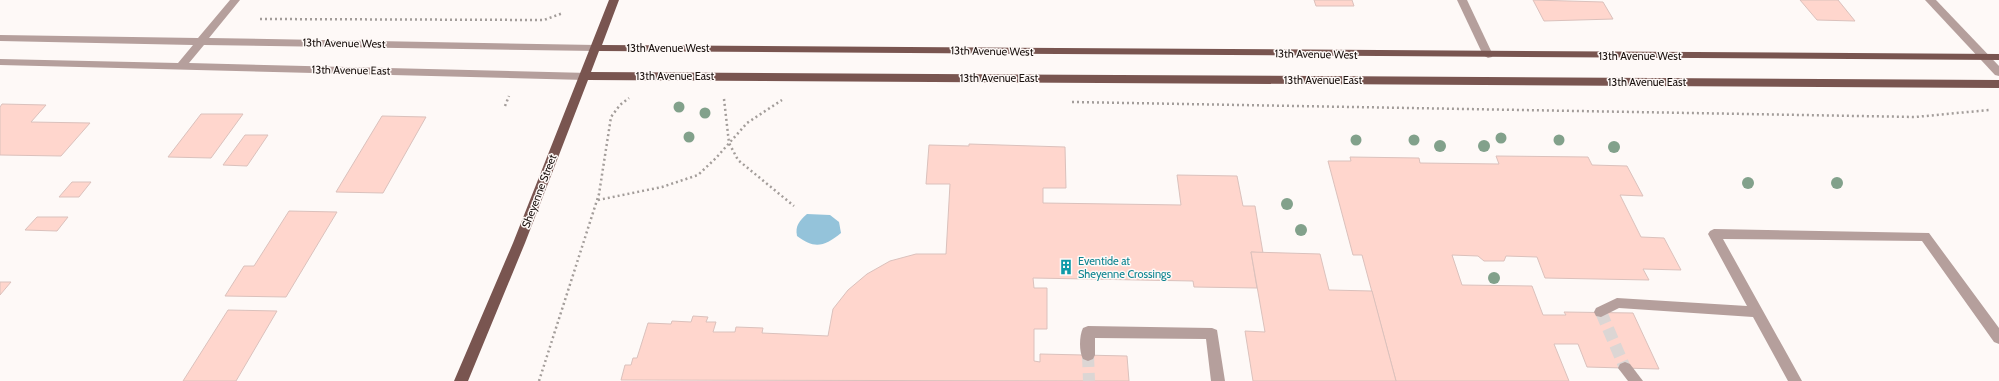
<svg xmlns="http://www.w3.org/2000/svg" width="1999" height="381" font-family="Cabin,sans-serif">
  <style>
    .water { fill: #94c3da }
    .building { fill: #ffd6cd; stroke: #dbc1bc }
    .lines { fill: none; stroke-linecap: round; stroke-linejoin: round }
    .minor-tunnel { stroke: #dcd6d4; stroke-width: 12; stroke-dasharray: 12 6; stroke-linecap: butt }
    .path { stroke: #a39d9a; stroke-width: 2.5; stroke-dasharray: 2 3; stroke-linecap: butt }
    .minor { fill: #b59f9c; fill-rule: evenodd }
    .major { fill: #795550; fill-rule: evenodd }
    .tree { fill: #82a18b }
    .labels { text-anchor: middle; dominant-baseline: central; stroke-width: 3; stroke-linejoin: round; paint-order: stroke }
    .street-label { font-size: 11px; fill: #1a110e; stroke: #fef9f7 }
    .culture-label { font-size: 11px; fill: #0d838f; stroke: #fef9f7; text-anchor: start }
  </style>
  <rect width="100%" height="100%" fill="#fef9f7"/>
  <path class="water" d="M807 214 830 215 839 222 841 233C824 247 814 249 797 236 795 226 799 221 807 214Z"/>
  <g class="building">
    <polygon points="1314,0 1352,0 1354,6 1316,6"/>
    <polygon points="1533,0 1603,2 1613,19 1544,21"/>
    <polygon points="1800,0 1838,0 1855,21 1817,20"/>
    <polygon points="2,104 46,105 31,122 90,123 61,156 0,155 0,107"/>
    <polygon points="201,114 243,114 211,158 168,157"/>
    <polygon points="382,116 426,117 383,193 336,192"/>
    <polygon points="245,135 268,135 247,166 223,165"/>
    <polygon points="969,144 1065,147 1066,188 1043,188 1043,203 1181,205 1177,175 1237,176 1243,206 1255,206 1263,253 1251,252 1257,288 1194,287 1193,281 1033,278 1034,288 1047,288 1047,329 1034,329 1034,361 1040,362 1040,354 1127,356 1129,381 621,380 625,365 631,365 633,358 637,358 648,323 671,324 672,321 691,322 693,316 708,317 706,322 716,322 713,332 735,332 736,327 763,328 762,333 828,336 833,309 848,290 867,274 890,261 916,254 946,254 950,184 926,184 929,145 969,146"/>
    <polygon points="1496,156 1588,157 1592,165 1627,166 1643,196 1620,195 1641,237 1664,238 1681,270 1643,269 1649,280 1545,278 1537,257 1506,256 1504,261 1484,261 1478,256 1452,255 1462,285 1532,286 1543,315 1566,315 1564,312 1633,313 1659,369 1587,367 1578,344 1554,344 1569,381 1396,381 1362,255 1353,255 1328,161 1351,161 1350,157 1419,158 1420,163 1499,164"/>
    <polygon points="72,182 91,182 79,197 59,197"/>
    <polygon points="289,211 337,212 286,297 225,296 244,266 254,266"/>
    <polygon points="37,217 68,217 57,231 25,230"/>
    <polygon points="1251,252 1320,254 1329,290 1372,291 1396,381 1253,381 1245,331 1265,332"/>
    <polygon points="0,282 11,282 0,295"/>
    <polygon points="228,310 277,311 236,381 183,381"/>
  </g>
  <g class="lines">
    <g class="minor-tunnel">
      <polyline points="1601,312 1625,368"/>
      <polyline points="1088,355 1089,381"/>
    </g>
    <g class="path">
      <polyline points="260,19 544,20 563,13"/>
      <polyline points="724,99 729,143 738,160 794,206"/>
      <polyline points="1072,102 1915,117 1989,110"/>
      <polyline points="505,106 509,96"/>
      <polyline points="598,200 662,187 698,175 716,158 747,123 782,100"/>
      <polyline points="539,381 599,194 611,117 620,105 629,98"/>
    </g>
    <g class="minor">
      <polygon points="230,0 240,0 209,38 596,45 601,48 596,51 204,45 189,63 589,73 590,76 585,80 0,65 0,59 178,63 193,45 0,41 0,35 198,38"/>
      <polygon points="1457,0 1467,0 1493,55 1492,57 1488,58 1483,55"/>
      <polygon points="1925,0 1936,0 1999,66 1999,76 1995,75"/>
      <polygon points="1714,229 1929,233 1999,328 1999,344 1994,342 1922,241 1723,239 1802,381 1788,381 1753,317 1619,308 1601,317 1596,316 1594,312 1596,308 1617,298 1747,306 1708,234 1710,231"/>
      <path d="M1088 326 1212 328 1217 330 1225 381H1211L1206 339 1095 338V355L1093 359 1088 361 1083 359C1079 352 1079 336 1083 328Z"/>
      <polygon points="1625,362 1630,364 1643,381 1628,381 1618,368 1620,364"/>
    </g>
    <polygon class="major" points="609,0 619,0 602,45 1999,54 1999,60 599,51 591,72 1999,80 1999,88 588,80 525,243 468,381 454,381 513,243"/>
  </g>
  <g class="tree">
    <circle cx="679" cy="107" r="5.5"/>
    <circle cx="705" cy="113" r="5.5"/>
    <circle cx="689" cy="137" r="5.5"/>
    <circle cx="1501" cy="138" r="5.5"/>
    <circle cx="1356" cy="140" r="5.5"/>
    <circle cx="1414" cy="140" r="5.5"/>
    <circle cx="1559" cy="140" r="5.5"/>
    <circle cx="1440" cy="146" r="6"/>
    <circle cx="1484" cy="146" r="6"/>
    <circle cx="1614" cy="147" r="6"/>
    <circle cx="1748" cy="183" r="6"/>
    <circle cx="1837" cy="183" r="6"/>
    <circle cx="1287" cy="204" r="6"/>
    <circle cx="1301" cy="230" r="6"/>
    <circle cx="1494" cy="278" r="6"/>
  </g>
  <defs>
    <g id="building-bare" transform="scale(1.2)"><path d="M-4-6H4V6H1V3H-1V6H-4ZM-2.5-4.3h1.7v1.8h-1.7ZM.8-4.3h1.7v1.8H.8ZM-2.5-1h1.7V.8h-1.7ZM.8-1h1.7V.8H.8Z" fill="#0f9aa8" stroke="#fef9f7" stroke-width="2.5" paint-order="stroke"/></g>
  </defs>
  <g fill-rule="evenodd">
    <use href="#building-bare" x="1066" y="267"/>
  </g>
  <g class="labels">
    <g class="street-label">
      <text transform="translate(344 43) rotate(1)">13th Avenue West</text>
      <text x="668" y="48">13th Avenue West</text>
      <text transform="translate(992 51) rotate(1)">13th Avenue West</text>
      <text transform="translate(1316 54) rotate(1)">13th Avenue West</text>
      <text x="1640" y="56">13th Avenue West</text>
      <text transform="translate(351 70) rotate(1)">13th Avenue East</text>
      <text x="675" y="76">13th Avenue East</text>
      <text x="999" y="78">13th Avenue East</text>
      <text x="1323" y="80">13th Avenue East</text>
      <text x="1647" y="82">13th Avenue East</text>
      <text transform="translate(539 191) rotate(-69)">Sheyenne Street</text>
    </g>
    <g class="culture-label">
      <text x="1078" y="261">Eventide at<tspan x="1078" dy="13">Sheyenne Crossings</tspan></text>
    </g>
  </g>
</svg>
